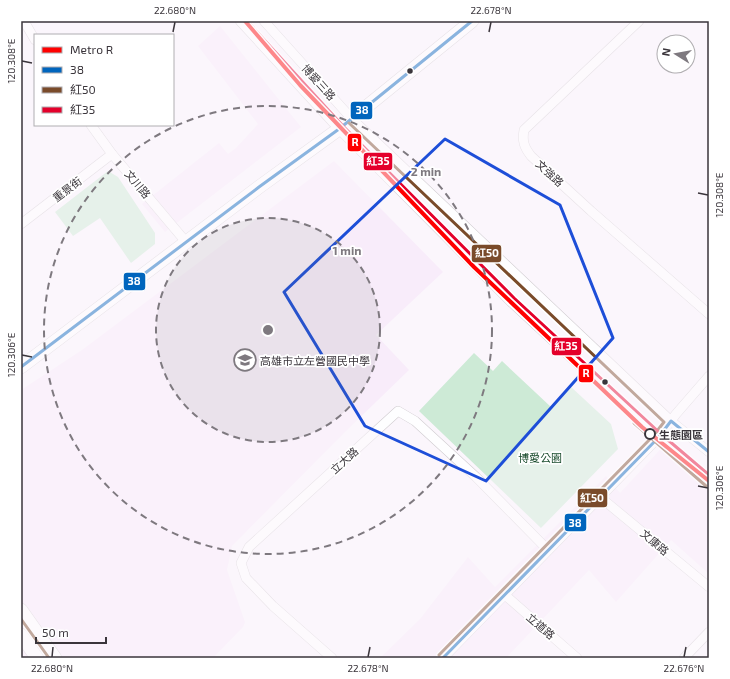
<svg xmlns="http://www.w3.org/2000/svg" width="730" height="679" font-family="'Exo 2','Noto Sans TC',sans-serif">
  <style>
    .built { fill: #f8ecfa }
    .green { fill: #cdead6 }
    .lines { fill: none; stroke-linecap: round; stroke-linejoin: round }
    .street-casing { stroke: #cfcbcf; stroke-width: 10 }
    .secondary-casing { stroke: #cfcbcf; stroke-width: 14 }
    .street { stroke: #fefeff; stroke-width: 9 }
    .secondary { stroke: #fefeff; stroke-width: 13 }
    .bus-1-casing { stroke: #fff; stroke-width: 6 }
    .bus-2-casing { stroke: #fff; stroke-width: 6 }
    .bus-3-casing { stroke: #fff; stroke-width: 6 }
    .bus-1 { stroke: #0065bd; stroke-width: 3 }
    .bus-2 { stroke: #7a4b2a; stroke-width: 3 }
    .bus-3 { stroke: #e4002b; stroke-width: 3 }
    .metro-1-casing { stroke: #fff; stroke-width: 7 }
    .metro-1 { stroke: #f00; stroke-width: 4 }
    .marked { fill: none; stroke: #1d4ed8; stroke-width: 3; stroke-linejoin: round }
    .ticks { fill: none; stroke: #3a353b; stroke-width: 1.5 }
    .ring { fill: none; stroke: #7e797f; stroke-width: 2; stroke-dasharray: 7 5 }
    .bus-dot { fill: #3a353b; stroke: #fff; stroke-width: 1.5 }
    .stop-dot { fill: #fff; stroke: #3a353b; stroke-width: 2 }
    .labels { text-anchor: middle; dominant-baseline: central; stroke-width: 3.5; stroke-linejoin: round; paint-order: stroke }
    .street-label { font-size: 11px; fill: #3a353b; stroke: #fff }
    .poi-label { font-size: 11px; fill: #3a353b; stroke: #fff; text-anchor: start }
    .stop-label { font-size: 11px; font-weight: bold; fill: #3a353b; stroke: #fff; text-anchor: start }
    .park-label { font-size: 11px; fill: #194b2c; stroke: #fff }
    .centre { fill: #7e797f; stroke: #fff; stroke-width: 2 }
    .ring-label { font-size: 12px; text-anchor: middle; font-weight: bold; fill: #7e797f; stroke: #fff; stroke-width: 3.5; stroke-linejoin: round; paint-order: stroke }
    .line-badge { stroke: #fff; stroke-width: 1.5 }
    .badge-label { font-size: 11px; text-anchor: middle; font-weight: bold; fill: #fff }
    .neatline { fill: none; stroke: #3a353b; stroke-width: 1.5 }
    .ticks-label { font-size: 10px; text-anchor: middle; fill: #3a353b }
  </style>
  <rect width="100%" height="100%" fill="#fbf6fc"/>
  <g class="built">
    <polygon points="220,26 301,127 165,232 142,204 219,143 228,154 236,148 258,124 198,46"/>
    <polygon points="334,161 443,272 376,335 409,370 346,431 232,546 227,570 245,622 243,627 213,658 21,658 21,390 82,350"/>
    <polygon points="669,440 709,474 709,574 671,540 616,602 589,570 506,658 380,658 420,619 468,557 495,587 606,476 620,493"/>
  </g>
  <g class="green">
    <polygon points="108,171 118,177 155,233 155,244 131,263 100,218 73,236 55,212"/>
    <polygon points="474,353 493,371 502,361 551,407 570,386 611,424 618,449 541,528 419,411"/>
  </g>
  <g class="lines">
    <g class="street-casing">
      <g id="street">
        <polyline points="24,21 35,40"/>
        <polyline points="240,21 339,129 511,302 658,438 709,482"/>
        <polyline points="264,21 352,119 671,421 709,452"/>
        <path d="M639 21 524 130C522 141 524 147 531 156L591 211 709 314"/>
        <polyline points="91,125 112,154 186,242"/>
        <polyline points="21,224 112,154"/>
        <polyline points="600,497 709,587"/>
        <polyline points="505,595 577,658"/>
        <polyline points="332,658 273,606 246,578 241,563 249,547 398,411 415,421 476,477 548,550"/>
        <polyline points="443,658 658,438 676,414 709,376"/>
        <polyline points="684,658 709,632"/>
      </g>
    </g>
    <g class="secondary-casing">
      <g id="secondary">
        <polyline points="21,367 259,187 339,129 472,21"/>
        <polyline points="21,610 55,658"/>
        <polyline points="21,635 37,658"/>
      </g>
    </g>
    <use href="#street" class="street"/>
    <use href="#secondary" class="secondary"/>
    <g class="bus-1-casing">
      <g id="bus-1">
        <polyline points="21,367 259,187 339,129 472,21"/>
        <polyline points="664,443 709,482"/>
        <polyline points="443,658 658,438 671,421 709,452"/>
      </g>
    </g>
    <g class="bus-2-casing">
      <g id="bus-2">
        <polyline points="349,123 664,422 654,435 439,655"/>
        <polyline points="634,423 706,486"/>
        <polyline points="21,619 49,658"/>
      </g>
    </g>
    <g class="bus-3-casing">
      <polyline id="bus-3" points="247,21 343,126 514,298 661,434 709,475"/>
    </g>
    <use href="#bus-1" class="bus-1"/>
    <use href="#bus-2" class="bus-2"/>
    <use href="#bus-3" class="bus-3"/>
    <g class="metro-1-casing">
      <polyline id="metro-1" points="245,21 300,85 474,267 642,427 709,481"/>
    </g>
    <use href="#metro-1" class="metro-1"/>
  </g>
  <path d="M0 0H730V679H0ZM445 139 560 205 613 338 486 481 365 426 284 292Z" fill="#fbf6fc" fill-opacity=".55" fill-rule="evenodd"/>
  <path class="marked" d="M445 139 560 205 613 338 486 481 365 426 284 292Z"/>
  <path class="ticks" d="M173 32 175 22M489 32 491 22M22 61 32 63M698 193 708 195M22 355 32 357M698 486 708 488M52 657 53 647M368 657 370 647M684 657 686 647"/>
  <circle cx="268" cy="330" r="112" fill="#7e797f" fill-opacity=".12"/>
  <g class="ring">
    <circle cx="268" cy="330" r="112"/>
    <circle cx="268" cy="330" r="224"/>
  </g>
  <defs>
    <g id="school-ring" transform="scale(1.15)"><circle r="9.5" fill="#fff" stroke="#7e797f" stroke-width="1.5"/><path d="M0-5L7-2L0 1L-7-2ZM-4 1L0 2.5L4 1V4Q0 6-4 4Z" fill="#7e797f"/></g>
  </defs>
  <g fill-rule="evenodd">
    <use href="#school-ring" x="245" y="360"/>
  </g>
  <g class="bus-dot">
    <circle cx="410" cy="71" r="3.5"/>
    <circle cx="605" cy="382" r="3.5"/>
  </g>
  <circle class="stop-dot" cx="650" cy="434" r="5"/>
  <g class="labels">
    <g class="street-label">
      <text transform="translate(319 82) rotate(48)">博愛三路</text>
      <text transform="translate(550 173) rotate(43)">文強路</text>
      <text transform="translate(138 184) rotate(50)">文川路</text>
      <text transform="translate(67 189) rotate(-37)">重景街</text>
      <text transform="translate(344 460) rotate(-42)">立大路</text>
      <text transform="translate(655 542) rotate(40)">文康路</text>
      <text transform="translate(541 626) rotate(41)">立道路</text>
    </g>
    <g class="poi-label">
      <text x="260" y="360">高雄市立左營國民中學</text>
    </g>
    <g class="stop-label">
      <text x="659" y="434">生態園區</text>
    </g>
    <g class="park-label">
      <text x="540" y="457">博愛公園</text>
    </g>
  </g>
  <circle cx="268" cy="330" r="6" class="centre"/>
  <g class="ring-label">
    <text x="426" y="176">2 min</text>
    <text x="347" y="255">1 min</text>
  </g>
  <g class="line-badge">
    <rect x="350" y="101" width="23" height="19" rx="4" fill="#0065bd"/>
    <rect x="347" y="133" width="15" height="19" rx="4" fill="#f00"/>
    <rect x="363" y="152" width="30" height="19" rx="4" fill="#e4002b"/>
    <rect x="471" y="244" width="31" height="19" rx="4" fill="#7a4b2a"/>
    <rect x="123" y="272" width="23" height="19" rx="4" fill="#0065bd"/>
    <rect x="551" y="337" width="31" height="19" rx="4" fill="#e4002b"/>
    <rect x="578" y="364" width="16" height="19" rx="4" fill="#f00"/>
    <rect x="577" y="488" width="31" height="20" rx="4" fill="#7a4b2a"/>
    <rect x="564" y="513" width="23" height="19" rx="4" fill="#0065bd"/>
  </g>
  <g class="badge-label">
    <text x="362" y="114">38</text>
    <text x="355" y="146">R</text>
    <text x="378" y="165">紅35</text>
    <text x="487" y="257">紅50</text>
    <text x="134" y="285">38</text>
    <text x="566" y="350">紅35</text>
    <text x="586" y="377">R</text>
    <text x="592" y="502">紅50</text>
    <text x="575" y="527">38</text>
  </g>
  <rect width="730" height="679" fill="none" stroke="#ffffff" stroke-width="44"/>
  <rect x="34" y="34" width="140" height="92" fill="#ffffff" stroke="#b0aeb1"/>
  <rect x="42" y="47" width="20" height="6" fill="#ff0000" stroke="#b0aeb1"/>
  <text x="70" y="54" font-size="12" fill="#3a353b">Metro R</text>
  <rect x="42" y="67" width="20" height="6" fill="#0065bd" stroke="#b0aeb1"/>
  <text x="70" y="74" font-size="12" fill="#3a353b">38</text>
  <rect x="42" y="87" width="20" height="6" fill="#7a4b2a" stroke="#b0aeb1"/>
  <text x="70" y="94" font-size="12" fill="#3a353b">紅50</text>
  <rect x="42" y="107" width="20" height="6" fill="#e4002b" stroke="#b0aeb1"/>
  <text x="70" y="114" font-size="12" fill="#3a353b">紅35</text>
  <g transform="translate(676 54) rotate(281)"><circle r="19" fill="#ffffff" stroke="#b0aeb1"/>
  <path d="M0-3L7 15L0 10L-7 15Z" fill="#7e797f"/>
  <text y="-6" font-size="11" font-weight="bold" text-anchor="middle" fill="#3a353b">N</text>
  </g>
  <path d="M36 637v6h70v-6" fill="none" stroke="#3a353b" stroke-width="2"/>
  <text x="42" y="637" font-size="12" fill="#3a353b" stroke="#ffffff" stroke-width="3" paint-order="stroke">50 m</text>
  <rect x="22" y="22" width="686" height="635" class="neatline"/>
  <g class="ticks-label">
    <text x="175" y="14">22.680°N</text>
    <text x="491" y="14">22.678°N</text>
    <text transform="translate(11 61) rotate(-90)" y="4">120.308°E</text>
    <text transform="translate(719 195) rotate(-90)" y="4">120.308°E</text>
    <text transform="translate(11 355) rotate(-90)" y="4">120.306°E</text>
    <text transform="translate(719 488) rotate(-90)" y="4">120.306°E</text>
    <text x="52" y="672">22.680°N</text>
    <text x="368" y="672">22.678°N</text>
    <text x="684" y="672">22.676°N</text>
  </g>
</svg>
